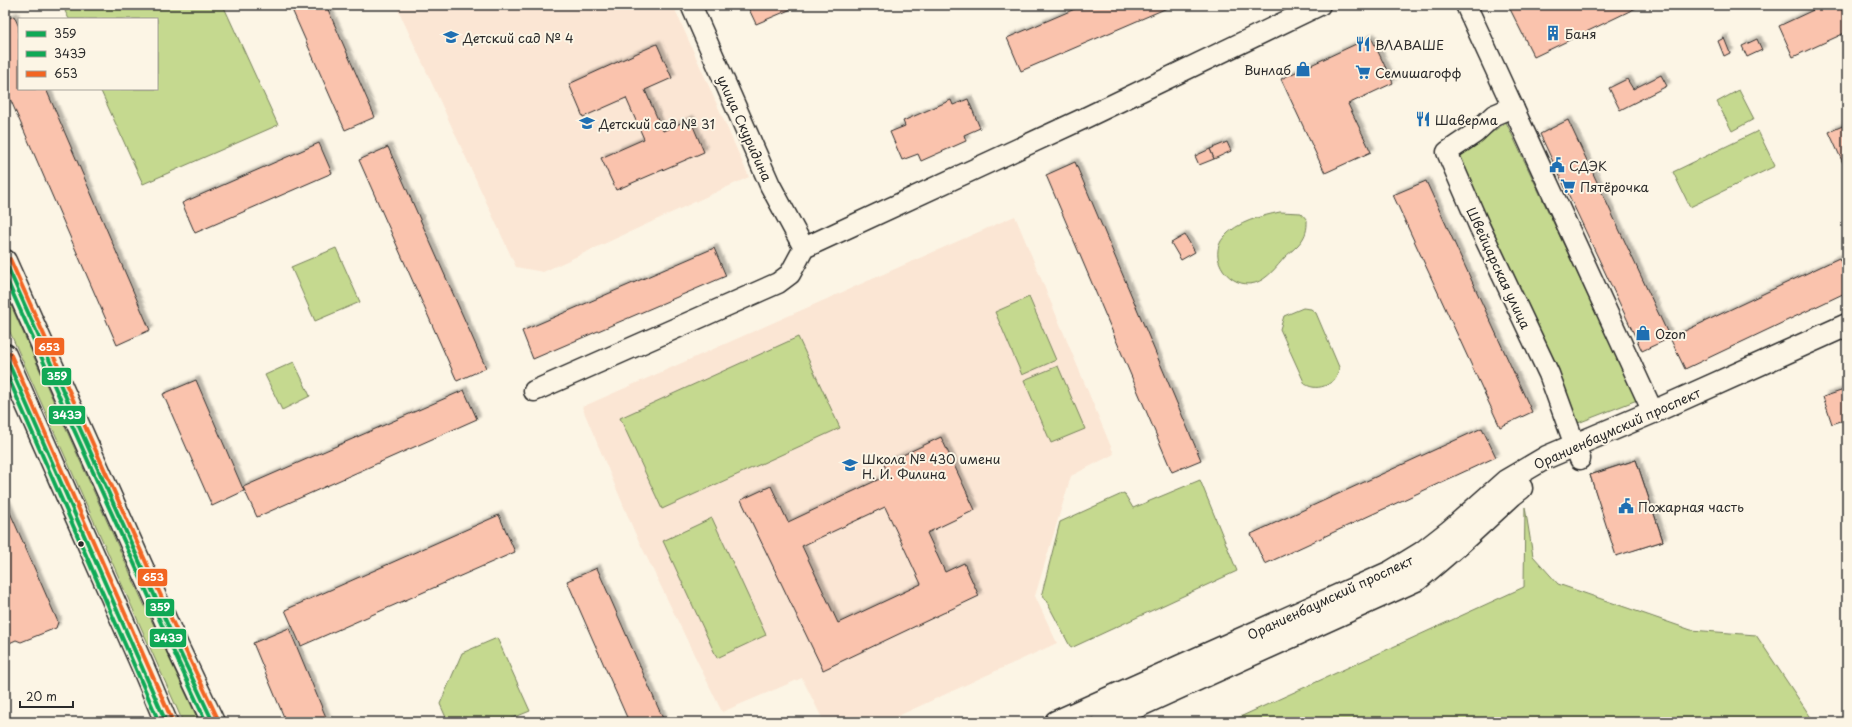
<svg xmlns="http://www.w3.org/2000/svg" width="1852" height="727" font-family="'Playpen Sans',sans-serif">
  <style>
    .built { fill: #fbe6d4 }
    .green { fill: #c5d98f; stroke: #78825d }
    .building { fill: #fac3ad; stroke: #2b2b2b; fill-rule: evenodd; filter: url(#shadow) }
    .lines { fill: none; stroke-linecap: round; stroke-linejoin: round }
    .minor-casing { stroke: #2b2b2b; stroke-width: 23 }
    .secondary-casing { stroke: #2b2b2b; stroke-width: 25 }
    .minor { stroke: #fcf5e5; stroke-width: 20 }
    .secondary { stroke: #fcf5e5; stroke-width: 22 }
    .bus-1-casing { stroke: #fcf5e5; stroke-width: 7 }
    .bus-2-casing { stroke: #fcf5e5; stroke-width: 7 }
    .bus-3-casing { stroke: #fcf5e5; stroke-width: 7 }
    .bus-1 { stroke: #10a855; stroke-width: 4 }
    .bus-2 { stroke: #10a855; stroke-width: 4 }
    .bus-3 { stroke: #f26522; stroke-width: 4 }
    .bus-dot { fill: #2b2b2b; stroke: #fcf5e5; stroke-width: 1.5 }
    .labels { text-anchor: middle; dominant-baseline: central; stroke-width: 4; stroke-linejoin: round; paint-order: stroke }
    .poi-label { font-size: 13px; fill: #2b2b2b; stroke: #fcf5e5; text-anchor: start }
    .street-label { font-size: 13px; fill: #2b2b2b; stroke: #fcf5e5 }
    .line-badge { stroke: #fcf5e5; stroke-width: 1.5 }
    .badge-label { font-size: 11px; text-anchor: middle; font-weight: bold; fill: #fff }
  </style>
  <defs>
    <filter id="shadow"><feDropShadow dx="3.5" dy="-3.5" stdDeviation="1" flood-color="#0004"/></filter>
  </defs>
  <rect width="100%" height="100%" fill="#fcf5e5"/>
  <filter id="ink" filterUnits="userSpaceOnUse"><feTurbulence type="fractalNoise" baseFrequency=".025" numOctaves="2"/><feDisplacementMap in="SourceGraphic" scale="8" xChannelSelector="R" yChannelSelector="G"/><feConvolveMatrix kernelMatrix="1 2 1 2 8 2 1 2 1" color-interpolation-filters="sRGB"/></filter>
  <g filter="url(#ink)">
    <g class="built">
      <polygon points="396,5 673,5 749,177 543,272 516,267"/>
      <polygon points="1015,216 1114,454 1071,476 1035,596 1057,643 885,722 824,722 802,678 722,712 635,533 582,407"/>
    </g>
    <g class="green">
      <polygon points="77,5 223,5 278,125 143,184 100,89 157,89 157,19 69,19 65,11"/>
      <polygon points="1739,90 1754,119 1732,131 1717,102"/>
      <polygon points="1506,122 1637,400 1573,425 1459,157"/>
      <polygon points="1758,131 1775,166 1690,207 1673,172"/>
      <path d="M1280 212 1301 213 1307 220C1308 239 1298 245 1285 257 1277 266 1268 279 1255 283 1230 290 1206 257 1224 237 1237 222 1261 216 1280 212Z"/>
      <polygon points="336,248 360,302 315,321 291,267"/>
      <polygon points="5,292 142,600 199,722 183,722 5,321"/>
      <polygon points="1029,297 1056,360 1022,375 995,312"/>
      <path d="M1303 308 1311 309 1316 313 1339 367C1339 383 1318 393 1305 384L1280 329 1284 316Z"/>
      <polygon points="798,337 840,428 662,509 620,418"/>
      <polygon points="294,362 310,396 282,410 265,375"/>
      <polygon points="1058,366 1085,429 1051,443 1024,380"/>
      <polygon points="1200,480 1237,571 1071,648 1042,593 1060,522 1124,493 1133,508"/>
      <polygon points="1525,507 1533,556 1558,584 1691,630 1756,635 1814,722 1229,722 1524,587"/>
      <polygon points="712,518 766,635 717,658 663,541"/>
      <polygon points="497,638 530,711 503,722 448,722 440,704 462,653"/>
    </g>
    <g class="building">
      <polygon points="290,5 326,5 375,117 345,130"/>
      <polygon points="747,5 801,5 756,24"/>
      <polygon points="1084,5 1174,5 1021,71 1007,38"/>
      <polygon points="1508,5 1635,5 1636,8 1534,57"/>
      <polygon points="1824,5 1847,5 1847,32 1793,57 1779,26"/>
      <polygon points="14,16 19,27 19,89 46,89 150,330 117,345 5,87 5,20"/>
      <polygon points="1371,37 1393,83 1348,104 1371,152 1325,173 1281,79"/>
      <polygon points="1724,38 1730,53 1724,56 1718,41"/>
      <polygon points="1757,39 1762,50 1747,57 1742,46"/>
      <polygon points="657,44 672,78 645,90 663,131 690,119 704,152 616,190 601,158 644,139 626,98 583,117 569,84"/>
      <polygon points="1661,75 1667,86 1620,110 1609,88 1627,79 1633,89"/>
      <polygon points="968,99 980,128 964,135 966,141 921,161 918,154 902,160 890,132 905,126 903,121 951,100 953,105"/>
      <polygon points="1568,120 1670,338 1642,351 1540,134"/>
      <polygon points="1847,124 1847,161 1843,163 1829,132"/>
      <polygon points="1227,142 1231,151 1214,159 1210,149"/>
      <polygon points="319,143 332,173 195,233 182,203"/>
      <polygon points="388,147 486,368 457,381 359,160"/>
      <polygon points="1210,149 1214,159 1199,165 1195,156"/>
      <polygon points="1075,162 1201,460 1172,472 1046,175"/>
      <polygon points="1426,181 1532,412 1500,427 1393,195"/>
      <polygon points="1185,235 1195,252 1181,260 1171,243"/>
      <polygon points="714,248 726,276 533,359 522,331"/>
      <polygon points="1839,258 1847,275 1847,292 1685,369 1670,338"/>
      <polygon points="196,380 244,491 212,506 163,394"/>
      <polygon points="1847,389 1847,419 1832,424 1823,397"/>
      <polygon points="464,390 477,419 257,517 243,487"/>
      <polygon points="1482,428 1496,457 1265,564 1251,534"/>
      <path d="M941 437 975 510 927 533 945 572 964 563 979 596 823 670 741 500 771 486 788 522 888 475 884 464ZM885 507 921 584 838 623 802 546Z"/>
      <polygon points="1636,460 1663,541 1634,550 1628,532 1611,538 1590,475"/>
      <polygon points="1636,460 1663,541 1616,556 1590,475"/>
      <polygon points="5,501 58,622 56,628 21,642 16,640 5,645"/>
      <polygon points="499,515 515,552 301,646 285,610"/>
      <polygon points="597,568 664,721 662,722 629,722 567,581"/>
      <polygon points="289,628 328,722 286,722 253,643"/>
    </g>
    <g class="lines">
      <g class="minor-casing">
        <g id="minor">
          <polyline points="691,5 770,185 804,248"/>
          <polyline points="1466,5 1653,412"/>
          <polyline points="1513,107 1494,115 1475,133 1447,152 1480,228 1549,374 1580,459"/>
          <polyline points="534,391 778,283 790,274 804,248 1087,117 1320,5"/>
        </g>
      </g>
      <g class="secondary-casing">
        <g id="secondary">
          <polyline points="5,261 178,648 213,722"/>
          <polyline points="5,355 142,665 166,722"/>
          <polyline points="1056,722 1391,572 1422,553 1450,531 1506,481 1547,457 1653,412 1847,325"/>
          <polyline points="1103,722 1418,579 1460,543 1512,495 1521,488"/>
        </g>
      </g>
      <use href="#minor" class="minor"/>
      <use href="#secondary" class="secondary"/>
      <g class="bus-1-casing">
        <g id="bus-1">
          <polyline points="5,261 178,648 213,722"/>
          <polyline points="5,355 166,722"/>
        </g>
      </g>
      <g class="bus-2-casing">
        <g id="bus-2">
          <polyline points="5,276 173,650 206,722"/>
          <polyline points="5,370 159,722"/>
        </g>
      </g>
      <g class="bus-3-casing">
        <g id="bus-3">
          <polyline points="10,259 183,645 218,719"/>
          <polyline points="10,353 172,720"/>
        </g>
      </g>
      <use href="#bus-1" class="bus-1"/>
      <use href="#bus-2" class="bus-2"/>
      <use href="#bus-3" class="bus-3"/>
    </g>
  </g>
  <defs>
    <g id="building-bare" transform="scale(1.2)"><path d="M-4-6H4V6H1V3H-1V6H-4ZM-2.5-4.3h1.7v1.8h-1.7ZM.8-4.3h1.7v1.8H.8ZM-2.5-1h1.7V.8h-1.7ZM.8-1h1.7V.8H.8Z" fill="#1f6fb2" stroke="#fcf5e5" stroke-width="2.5" paint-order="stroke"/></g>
    <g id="school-bare" transform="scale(1.2)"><path d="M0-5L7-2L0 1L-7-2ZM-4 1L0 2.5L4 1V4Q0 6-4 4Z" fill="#1f6fb2" stroke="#fcf5e5" stroke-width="2.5" paint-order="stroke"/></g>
    <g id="restaurant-bare" transform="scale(1.2)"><path d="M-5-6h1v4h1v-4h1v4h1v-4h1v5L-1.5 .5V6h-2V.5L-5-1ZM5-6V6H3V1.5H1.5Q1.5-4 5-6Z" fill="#1f6fb2" stroke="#fcf5e5" stroke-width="2.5" paint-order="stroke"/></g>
    <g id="shop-bare" transform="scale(1.2)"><path d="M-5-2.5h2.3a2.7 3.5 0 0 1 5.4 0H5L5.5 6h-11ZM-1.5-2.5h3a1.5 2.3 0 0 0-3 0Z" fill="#1f6fb2" stroke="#fcf5e5" stroke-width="2.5" paint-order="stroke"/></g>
    <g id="supermarket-bare" transform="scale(1.2)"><path d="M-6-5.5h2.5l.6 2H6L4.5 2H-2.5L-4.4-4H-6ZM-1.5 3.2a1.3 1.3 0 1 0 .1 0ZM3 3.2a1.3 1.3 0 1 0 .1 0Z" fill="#1f6fb2" stroke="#fcf5e5" stroke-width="2.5" paint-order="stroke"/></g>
    <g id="civic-bare" transform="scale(1.2)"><path d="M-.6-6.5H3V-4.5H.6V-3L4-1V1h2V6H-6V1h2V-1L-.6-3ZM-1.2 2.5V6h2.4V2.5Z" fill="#1f6fb2" stroke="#fcf5e5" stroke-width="2.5" paint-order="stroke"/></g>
  </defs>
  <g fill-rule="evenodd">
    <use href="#building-bare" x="1553" y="33"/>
    <use href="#school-bare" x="451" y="37"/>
    <use href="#restaurant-bare" x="1363" y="44"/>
    <use href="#shop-bare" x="1303" y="69"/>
    <use href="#supermarket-bare" x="1363" y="72"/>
    <use href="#restaurant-bare" x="1423" y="119"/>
    <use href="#school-bare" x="587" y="123"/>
    <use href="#civic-bare" x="1557" y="165"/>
    <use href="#supermarket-bare" x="1568" y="186"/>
    <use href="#shop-bare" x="1643" y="333"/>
    <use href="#school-bare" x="850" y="465"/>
    <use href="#civic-bare" x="1626" y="506"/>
  </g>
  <circle class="bus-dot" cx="81" cy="544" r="3.5"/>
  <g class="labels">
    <g class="poi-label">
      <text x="1565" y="33">Баня</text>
      <text x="463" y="37">Детский сад № 4</text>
      <text x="1375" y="44">ВЛАВАШЕ</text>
      <text x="1291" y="69" text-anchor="end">Винлаб</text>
      <text x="1375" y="72">Семишагофф</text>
      <text x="1435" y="119">Шаверма</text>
      <text x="599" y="123">Детский сад № 31</text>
      <text x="1569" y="165">СДЭК</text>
      <text x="1580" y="186">Пятёрочка</text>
      <text x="1655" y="333">Ozon</text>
      <text x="862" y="458">Школа № 430 имени<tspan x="862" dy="15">Н. И. Филина</tspan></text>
      <text x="1638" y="506">Пожарная часть</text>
    </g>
    <g class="street-label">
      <text transform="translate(745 128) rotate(66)">улица Скуридина</text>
      <text transform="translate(1499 268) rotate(65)">Швейцарская улица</text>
      <text transform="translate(1617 428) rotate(-24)">Ораниенбаумский проспект</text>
      <text transform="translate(1330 597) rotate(-25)">Ораниенбаумский проспект</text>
    </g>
  </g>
  <g class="line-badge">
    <rect x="34" y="337" width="31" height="19" rx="4" fill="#f26522"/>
    <rect x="41" y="367" width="31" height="19" rx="4" fill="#10a855"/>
    <rect x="48" y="405" width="38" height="20" rx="4" fill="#10a855"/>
    <rect x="137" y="568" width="31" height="19" rx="4" fill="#f26522"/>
    <rect x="145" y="598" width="30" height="19" rx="4" fill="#10a855"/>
    <rect x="149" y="628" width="38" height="20" rx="4" fill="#10a855"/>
  </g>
  <g class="badge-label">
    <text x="49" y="351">653</text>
    <text x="57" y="380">359</text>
    <text x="67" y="419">343Э</text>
    <text x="153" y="581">653</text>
    <text x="160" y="611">359</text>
    <text x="168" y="642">343Э</text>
  </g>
  <rect width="1852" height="727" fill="none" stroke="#fcf5e5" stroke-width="20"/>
  <rect x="10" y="10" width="1832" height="707" fill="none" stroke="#2b2b2b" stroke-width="1.5" filter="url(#ink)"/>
  <rect x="18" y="18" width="140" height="72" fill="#fcf5e5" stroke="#a8a49b"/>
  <rect x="26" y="31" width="20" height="6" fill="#10a855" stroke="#a8a49b"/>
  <text x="54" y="38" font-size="12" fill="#2b2b2b">359</text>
  <rect x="26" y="51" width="20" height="6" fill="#10a855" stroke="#a8a49b"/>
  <text x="54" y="58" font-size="12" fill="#2b2b2b">343Э</text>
  <rect x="26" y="71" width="20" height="6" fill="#f26522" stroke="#a8a49b"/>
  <text x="54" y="78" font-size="12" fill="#2b2b2b">653</text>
  <path d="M20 701v6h53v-6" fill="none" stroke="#2b2b2b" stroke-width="2"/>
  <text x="26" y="701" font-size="12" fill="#2b2b2b" stroke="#fcf5e5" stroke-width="3" paint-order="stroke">20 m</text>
</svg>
